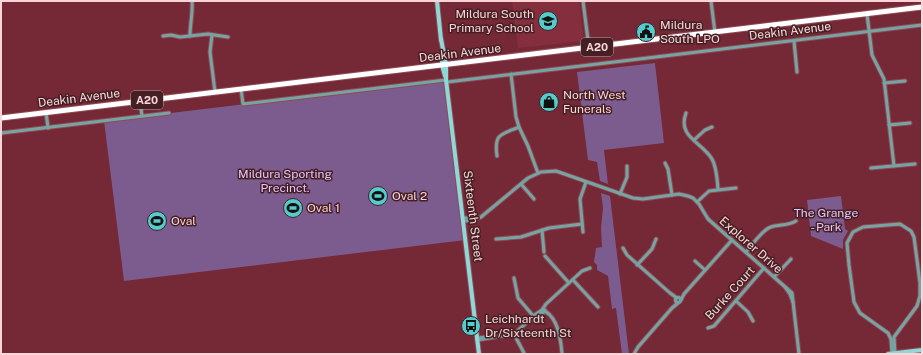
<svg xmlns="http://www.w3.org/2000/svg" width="923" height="355" font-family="'Public Sans',sans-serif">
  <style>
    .built { fill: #842e3e }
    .green { fill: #7c5b8e }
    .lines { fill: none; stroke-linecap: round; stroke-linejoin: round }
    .street-casing { stroke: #904a55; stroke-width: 5 }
    .secondary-casing { stroke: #904a55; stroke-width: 6 }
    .highway-casing { stroke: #904a55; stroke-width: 7 }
    .street { stroke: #76a4a3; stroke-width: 3 }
    .secondary { stroke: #8ed9d7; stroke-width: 4 }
    .highway { stroke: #fff; stroke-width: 5 }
    .labels { text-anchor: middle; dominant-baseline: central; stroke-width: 3; stroke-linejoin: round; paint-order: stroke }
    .shield { fill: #442025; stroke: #c49ea2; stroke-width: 1 }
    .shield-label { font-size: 11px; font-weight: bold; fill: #fbd4d7 }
    .poi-label { font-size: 12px; fill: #fbd4d7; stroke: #442025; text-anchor: start }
    .street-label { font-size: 12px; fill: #fbd4d7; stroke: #442025 }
    .park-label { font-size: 12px; fill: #e6c3fa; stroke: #442025 }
  </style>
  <rect width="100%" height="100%" fill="#752835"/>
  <polygon class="built" points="512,1 579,1 584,41 518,48"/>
  <g class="green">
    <polygon points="655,63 664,143 604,150 608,184 600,181 597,162 588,160 577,72"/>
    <polygon points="446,80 466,240 124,281 104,121"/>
    <polygon points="601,193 610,196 629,354 622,354 616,308 612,309 608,276 597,270 597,265 594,262 596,248 602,247 601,228 603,208"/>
    <polygon points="841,196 845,229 848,231 843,240 843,249 811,236 807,200"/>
  </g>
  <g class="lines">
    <g class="street-casing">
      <g id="street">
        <polyline points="583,1 589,48"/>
        <polyline points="711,1 715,33"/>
        <polyline points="867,14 872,55 884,79 894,166"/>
        <polyline points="212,35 210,52 215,92"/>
        <polyline points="163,36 171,35 180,37 208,34 228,37"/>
        <path d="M190 36C190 24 193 13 192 1"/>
        <polyline points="794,41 797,72"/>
        <polyline points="511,74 516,117 519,127 528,146 538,173"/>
        <polyline points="447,82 922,25"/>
        <polyline points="884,83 905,81"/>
        <polyline points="241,89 243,104 446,80"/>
        <polyline points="140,101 142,116"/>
        <polyline points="46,112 48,128"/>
        <path d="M686 113C677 137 702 142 712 159 717 168 717 179 718 189"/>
        <polyline points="889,125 910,123"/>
        <polyline points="1,133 169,113"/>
        <polyline points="694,140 705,130 712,127"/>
        <path d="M497 156C494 134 500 135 519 127"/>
        <polyline points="665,163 668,169 672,195"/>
        <polyline points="871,168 915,164"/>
        <polyline points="521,184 534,199"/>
        <polyline points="620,194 627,177 627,166"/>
        <polyline points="697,202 709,191 736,188"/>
        <polyline points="463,218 477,218"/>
        <polyline points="464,221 474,220 481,217 528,178 541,172 556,171 633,198 643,199 679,194 688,196 693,198 699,204 708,219 792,293 799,354"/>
        <polyline points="542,230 544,252"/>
        <polyline points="583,232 580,199 586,182"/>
        <polyline points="496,239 521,237 549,228 582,224"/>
        <polyline points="623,248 627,255 670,293 677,298"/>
        <path d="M746 252C752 245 763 229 771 227 779 224 788 226 796 221"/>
        <polyline points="545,256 569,283"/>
        <polyline points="695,261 705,270"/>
        <polyline points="637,265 652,249 656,239"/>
        <polyline points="774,277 791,259"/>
        <polyline points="514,278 518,298 535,318"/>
        <polyline points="573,280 598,307"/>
        <polyline points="785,287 790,294 793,302"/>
        <circle cx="678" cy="300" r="2.5"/>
        <polyline points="681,300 684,294 732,240"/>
        <polyline points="736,301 748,312 753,321"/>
        <path d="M542 310C558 315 561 340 562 354"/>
        <polyline points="529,322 539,314 543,313 545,310"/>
        <polyline points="708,328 714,326 764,268"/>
        <polyline points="514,334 524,353"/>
        <polyline points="477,338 488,337"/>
        <polyline points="477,340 514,334 524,325 533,316 542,310 546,304 582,271 590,268"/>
        <polyline points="892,353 891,339 888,333 860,313 854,302 849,265 847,243 853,232 863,227 900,224 911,231 914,237 920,283 920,296 917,306 894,337 895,353"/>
        <polyline points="634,354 638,347 672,308 678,303"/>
      </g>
    </g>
    <g class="secondary-casing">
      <g id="secondary">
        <polyline points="437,1 441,40"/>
        <polyline points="441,39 446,65 446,80 479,354"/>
        <polyline points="442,53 442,65 445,76"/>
        <polyline points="888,354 922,350"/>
      </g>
    </g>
    <g class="highway-casing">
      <polyline id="highway" points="1,118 922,7"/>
    </g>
    <use href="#street" class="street"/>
    <use href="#secondary" class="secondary"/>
    <use href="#highway" class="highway"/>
  </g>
  <defs>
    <g id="school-disc" transform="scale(1)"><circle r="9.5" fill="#53cdcb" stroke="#442025"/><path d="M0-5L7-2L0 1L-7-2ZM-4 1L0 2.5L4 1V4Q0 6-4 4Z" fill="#111"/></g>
    <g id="civic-disc" transform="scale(1)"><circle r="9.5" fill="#53cdcb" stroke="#442025"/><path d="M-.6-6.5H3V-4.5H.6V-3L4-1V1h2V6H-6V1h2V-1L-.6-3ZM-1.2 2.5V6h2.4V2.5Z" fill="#111"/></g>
    <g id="shop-disc" transform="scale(1)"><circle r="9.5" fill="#53cdcb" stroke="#442025"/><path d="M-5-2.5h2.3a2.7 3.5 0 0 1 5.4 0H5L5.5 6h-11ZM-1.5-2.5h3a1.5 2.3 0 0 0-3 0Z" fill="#111"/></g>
    <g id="stadium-disc" transform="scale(1)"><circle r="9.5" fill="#53cdcb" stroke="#442025"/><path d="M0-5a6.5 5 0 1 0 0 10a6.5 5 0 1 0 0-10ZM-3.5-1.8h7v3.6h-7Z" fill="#111"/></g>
    <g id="bus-disc" transform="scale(1)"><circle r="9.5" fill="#53cdcb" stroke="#442025"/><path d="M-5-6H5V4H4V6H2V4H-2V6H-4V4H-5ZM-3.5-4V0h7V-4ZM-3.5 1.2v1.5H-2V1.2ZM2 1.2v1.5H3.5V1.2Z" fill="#111"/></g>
  </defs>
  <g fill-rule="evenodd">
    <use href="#school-disc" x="548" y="21"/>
    <use href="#civic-disc" x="646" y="32"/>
    <use href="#shop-disc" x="549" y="102"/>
    <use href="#stadium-disc" x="378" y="196"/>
    <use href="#stadium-disc" x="293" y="208"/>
    <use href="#stadium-disc" x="157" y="221"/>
    <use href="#bus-disc" x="471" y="326"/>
  </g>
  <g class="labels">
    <g class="shield">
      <rect x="581" y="38" width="32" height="18" rx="3"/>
      <rect x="131" y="91" width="32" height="18" rx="3"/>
    </g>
    <g class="shield-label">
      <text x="597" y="47">A20</text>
      <text x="147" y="100">A20</text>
    </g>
    <g class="poi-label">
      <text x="534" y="14" text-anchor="end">Mildura South<tspan x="534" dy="14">Primary School</tspan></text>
      <text x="660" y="25">Mildura<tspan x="660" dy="14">South LPO</tspan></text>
      <text x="563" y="95">North West<tspan x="563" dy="14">Funerals</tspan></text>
      <text x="392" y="196">Oval 2</text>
      <text x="307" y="208">Oval 1</text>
      <text x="171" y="221">Oval</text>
      <text x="485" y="319">Leichhardt<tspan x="485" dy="14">Dr/Sixteenth St</tspan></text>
    </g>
    <g class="street-label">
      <text transform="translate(790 31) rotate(-7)">Deakin Avenue</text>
      <text transform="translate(460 53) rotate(-7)">Deakin Avenue</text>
      <text transform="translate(79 98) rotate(-7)">Deakin Avenue</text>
      <text transform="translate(473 216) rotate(83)">Sixteenth Street</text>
      <text transform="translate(751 245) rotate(41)">Explorer Drive</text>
      <text transform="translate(730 293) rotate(-48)">Burke Court</text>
    </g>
    <g class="park-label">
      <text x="285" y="174">Mildura Sporting<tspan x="285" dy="14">Precinct.</tspan></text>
      <text x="826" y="213">The Grange<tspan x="826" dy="14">- Park</tspan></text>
    </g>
  </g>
  <rect width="923" height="355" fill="none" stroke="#fbd4d7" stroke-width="4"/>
</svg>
